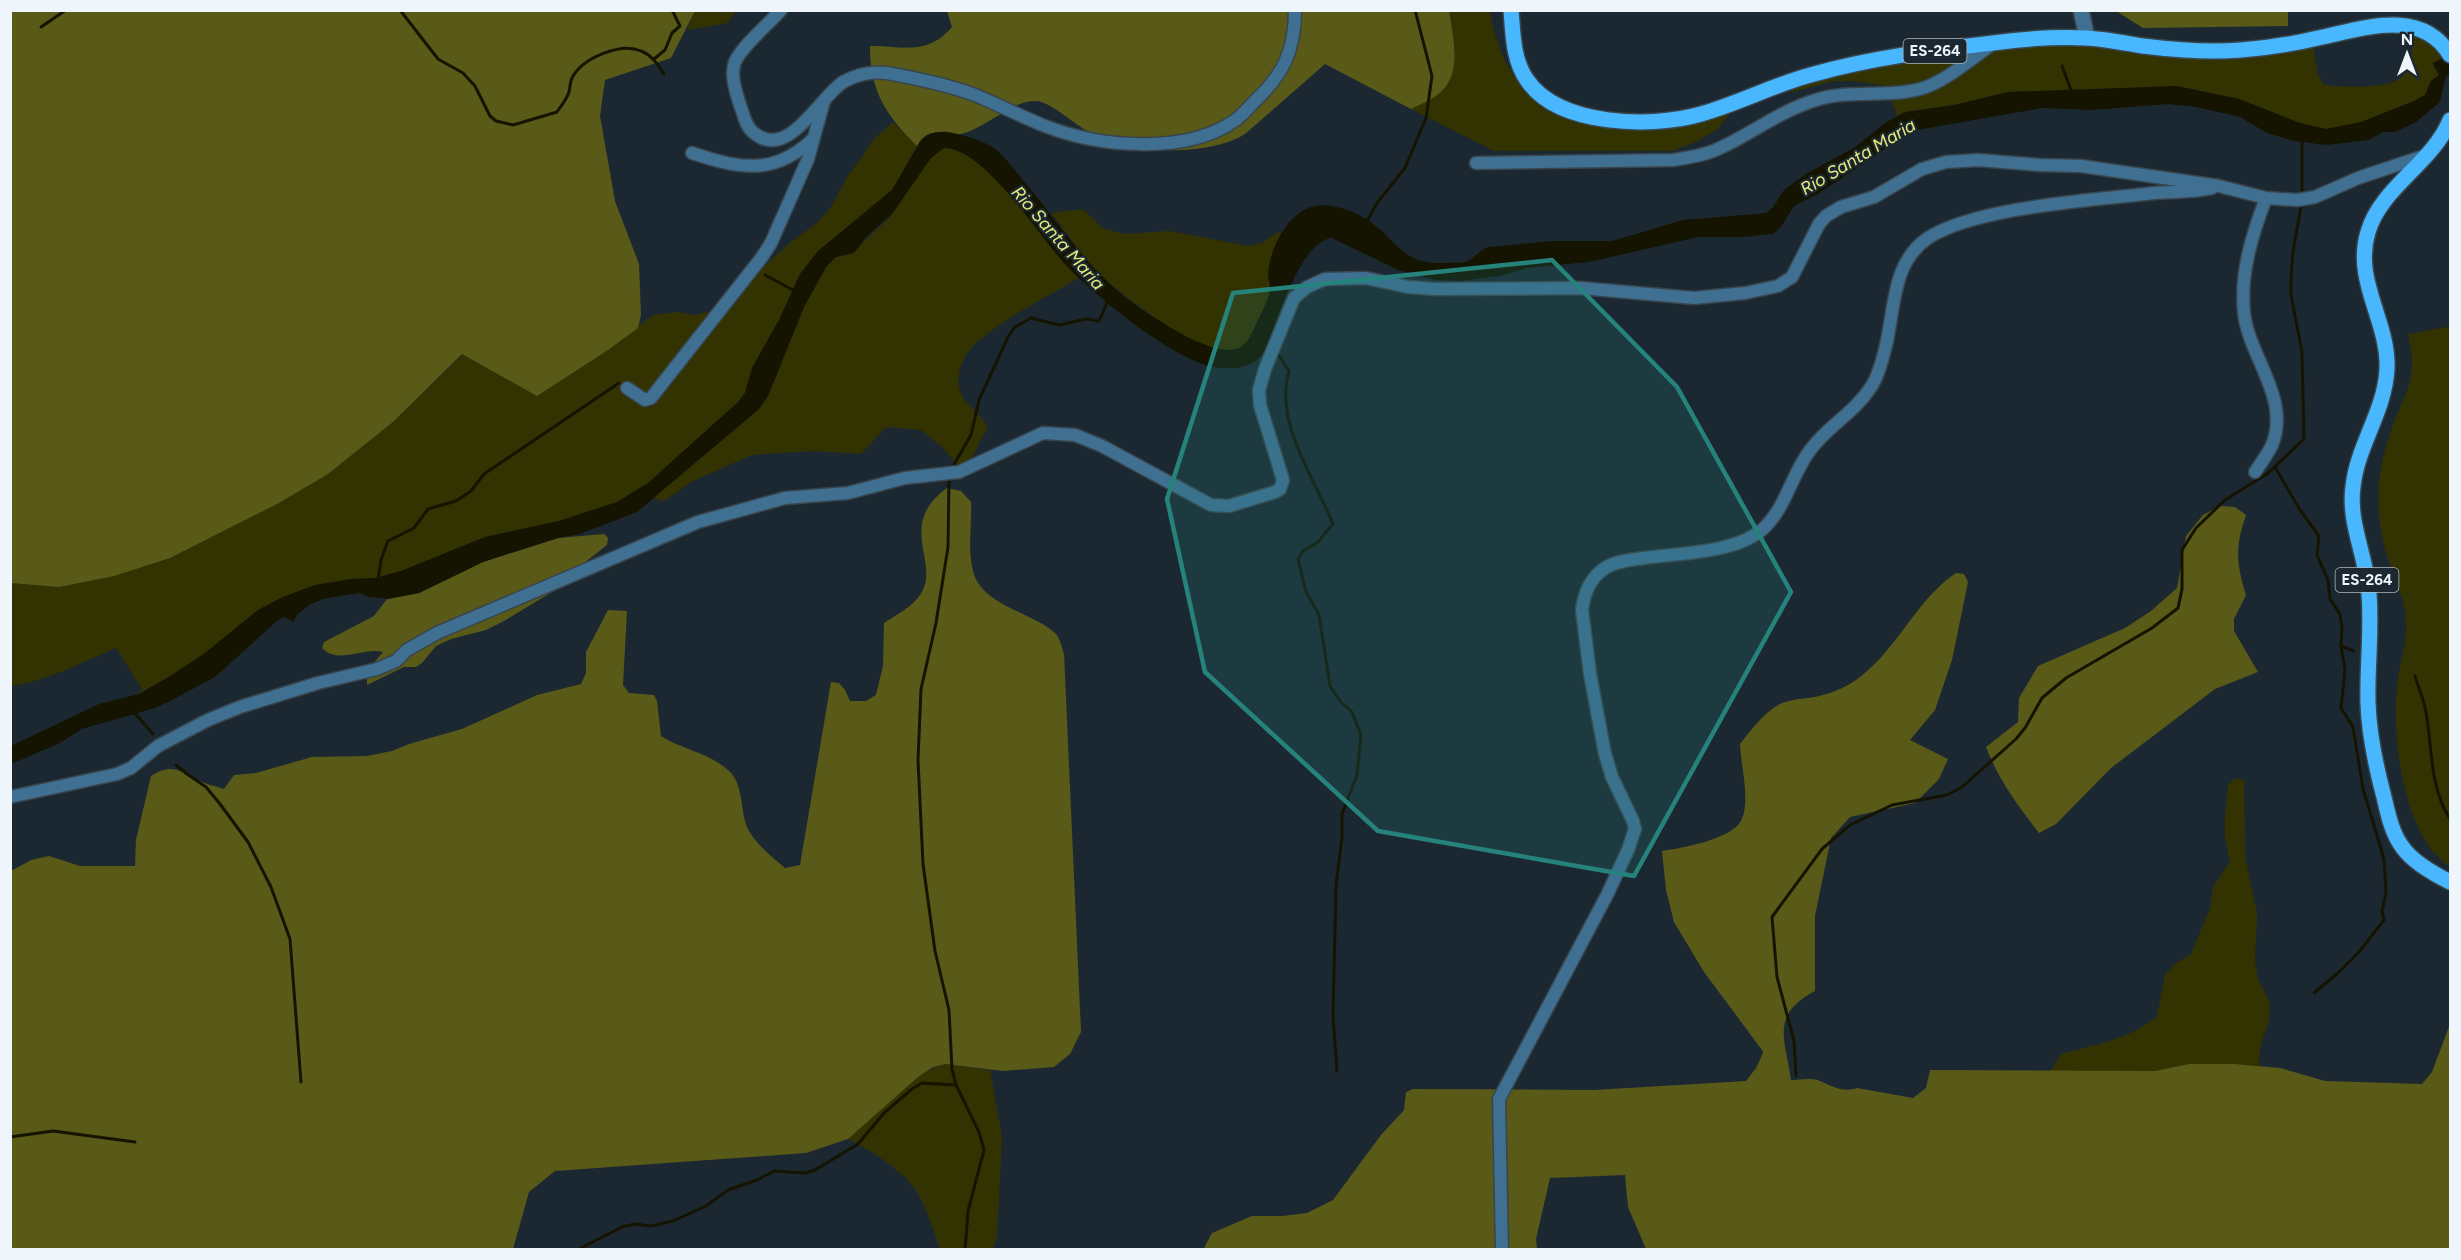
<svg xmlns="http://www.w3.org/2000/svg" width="2461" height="1260" font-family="Figtree,sans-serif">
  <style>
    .green { fill: #333302 }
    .forest { fill: #595a18 }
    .water { fill: #141400 }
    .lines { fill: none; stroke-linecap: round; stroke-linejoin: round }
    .stream { stroke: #141400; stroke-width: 3 }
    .minor-casing { stroke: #39454d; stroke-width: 15 }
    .tertiary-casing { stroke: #39454d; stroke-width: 18 }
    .primary-casing { stroke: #39454d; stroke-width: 18 }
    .minor { stroke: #3f6f91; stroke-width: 12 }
    .tertiary { stroke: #3f6f91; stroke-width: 15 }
    .primary { stroke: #49b7fd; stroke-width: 15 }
    .marked { fill: #25837c; fill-opacity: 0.2; stroke: #25837c; stroke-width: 4.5; stroke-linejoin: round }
    .labels { text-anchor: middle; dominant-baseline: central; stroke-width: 4.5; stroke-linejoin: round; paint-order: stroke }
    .shield { fill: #1c2831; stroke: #afb8bf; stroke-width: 1.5 }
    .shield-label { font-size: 15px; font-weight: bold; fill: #eef6fc }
    .water-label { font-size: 18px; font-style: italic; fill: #e9eb79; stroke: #1c2831 }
  </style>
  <rect width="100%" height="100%" fill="#1c2831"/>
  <g class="green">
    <polygon points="695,11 737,11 727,23 687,30"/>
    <path d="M1449 11H1490C1495 41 1505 72 1530 92L1634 126 1752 91 1999 42 2207 48 2311 35 2318 75 2324 85C2342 87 2383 89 2399 79 2404 76 2408 70 2412 66L2411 28 2445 54 2443 58 2436 61 2433 66 2439 75 2430 82 2425 95 2414 101 2361 122 2326 129 2300 123 2239 99 2177 86 2008 92 1954 105 1905 112 1897 116 1887 86 1854 81H1834L1793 92 1773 88 1733 109 1718 129 1696 142 1672 151H1494L1411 109 1438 95 1455 51Z"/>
    <path d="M893 122 917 146 892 190 818 251 800 274 779 320 752 368 745 393 738 402 648 483 617 502 559 521 485 537 401 571 375 578 351 579 315 585 283 597 258 610 205 653 172 675 138 694 142 689 116 648C83 662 47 681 11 686V583L59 587 170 558 328 474 393 422 463 354 537 396 608 350 653 315 679 312 695 315 711 311 730 298 792 241 817 223 831 207 848 176 875 138Z"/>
    <path d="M944 148C987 148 1048 249 1080 277 1044 299 1001 319 971 348 963 356 956 377 959 387 963 406 981 410 987 428L964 473 943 448 921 430 886 427 861 454 813 451 752 455 693 481 664 501 653 498 759 409 768 396 804 307 826 267 836 257 854 253C866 237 883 226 894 212 909 192 921 160 944 148Z"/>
    <path d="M1083 209 1104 229 1124 234 1169 231 1248 246 1262 243 1276 233H1281C1276 246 1271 259 1269 272 1268 280 1271 287 1269 295 1266 305 1260 315 1256 324 1253 330 1250 339 1245 344 1216 373 1113 289 1093 267 1078 250 1065 231 1051 213Z"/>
    <path d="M2446 327 2450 328V867C2402 836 2390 730 2398 678 2401 658 2408 641 2406 620 2405 598 2395 580 2388 559 2380 535 2377 508 2379 483 2381 465 2385 447 2391 430 2405 392 2419 378 2408 334Z"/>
    <path d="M2235 778 2244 780 2245 856 2257 914 2255 961 2258 979 2270 1004 2269 1020 2260 1047 2259 1066 2189 1064 2155 1071 2050 1072 2061 1054C2095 1045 2129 1039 2157 1017L2165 975 2175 964 2191 954 2210 908 2213 887 2230 862 2225 839V816L2228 785Z"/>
    <path d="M945 1064 990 1070 1002 1137 997 1237 993 1249H940C932 1228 926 1203 912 1185 897 1167 869 1149 848 1139 874 1113 910 1074 945 1064Z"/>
  </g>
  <g class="forest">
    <polygon points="11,10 695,11 671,58 605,80 600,116 615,201 639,264 641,315 638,328 608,350 537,396 462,354 393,422 328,474 277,504 170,558 114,576 59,587 11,583"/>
    <path d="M1449 10C1453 38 1464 77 1436 96 1429 101 1419 105 1411 109L1325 64 1245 134C1209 157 1132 154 1094 135 1079 128 1050 101 1036 101 1012 100 987 128 961 134 944 138 930 123 917 146 886 115 870 92 870 46 904 46 927 56 952 27L947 11Z"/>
    <polygon points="2116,11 2288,11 2288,26 2143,28"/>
    <path d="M947 488 961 491 971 502C972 522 968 546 972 566 977 605 1031 611 1055 633 1060 638 1062 648 1064 654L1081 1032 1070 1054 1054 1067 1003 1071 945 1064 933 1067 918 1077 848 1139 806 1153 555 1171 529 1192 513 1249H11V871L31 860 49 856 80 866H135L136 840 151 776C174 762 179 772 200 781 208 785 216 786 224 789L234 775 256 773 312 757 367 756 392 751 409 744 462 729 537 695 581 684 586 673V652L608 610 627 611 623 685 629 693 654 695 657 701 661 736C681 749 709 753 728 770 745 784 739 813 749 831 758 846 772 857 785 868L800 865 831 682 839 683 845 690 850 701H866L876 695 883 666 884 623C896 615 912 607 920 595 942 563 895 526 947 488Z"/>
    <path d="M2220 506 2235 507 2246 515C2235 547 2236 563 2246 595L2234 619V631L2258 672 2215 689 2111 768 2056 824 2039 833C2018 806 1998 779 1986 747L2018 722 2019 698 2038 666 2125 628 2151 611 2177 588 2186 536 2203 515Z"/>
    <path d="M604 534 608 538 607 545 579 567 567 583 504 621 486 630 451 639 436 646 422 663 416 667H404L367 685V671L383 652C363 647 338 665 322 648L324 642 374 616 387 599 419 593 483 562 558 538Z"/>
    <path d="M1956 573 1964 574 1968 582 1952 660 1935 710 1910 740 1948 759 1939 779 1915 803 1850 817 1831 838 1815 916V991C1770 1015 1785 1038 1791 1080 1799 1080 1813 1077 1820 1081 1832 1086 1843 1093 1857 1088L1913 1098 1926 1088 1930 1070 2155 1071 2189 1064H2234L2280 1068 2325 1081 2422 1084 2432 1072 2450 1024V1249H1646L1628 1207 1625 1175 1550 1178 1536 1239 1537 1249 1203 1250 1212 1233 1252 1216H1282L1307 1213 1333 1200 1381 1135 1404 1110 1406 1092 1413 1089 1594 1090 1746 1081 1756 1068 1763 1053 1762 1050 1704 972 1674 922 1666 890 1662 851C1682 848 1734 839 1742 819 1750 799 1741 766 1740 744 1751 730 1765 711 1782 703 1795 698 1810 699 1823 695 1835 692 1850 685 1860 677 1898 648 1916 600 1956 573Z"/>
  </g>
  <path class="water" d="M2450 43V72L2445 79 2440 102 2416 122 2395 132H2383L2369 140 2326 145 2294 141 2267 133 2240 117 2196 107 2168 104 2093 110 2042 108 1917 130 1901 138 1818 194 1794 206 1781 227 1773 234 1742 237H1698L1589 262 1527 268 1499 276 1461 281 1435 280 1398 270 1332 238C1304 240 1282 306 1273 330 1270 340 1267 351 1259 358 1254 364 1242 368 1234 368 1227 368 1218 368 1212 367 1170 357 1092 294 1063 262 1038 234 984 148 944 148L931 158 892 214 867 236 854 253 836 257 826 267 804 307 768 396 759 409 637 512 580 534 558 538 483 562 419 593 388 599 369 597 359 593 323 599 309 605 297 615 293 622 285 617 278 620 215 677 170 701 155 708 82 729 58 744 11 764V746L99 704 139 694 172 675 205 653 258 610 283 597 315 585 351 579 375 578 401 571 485 537 559 521 617 502 648 483 738 402 745 393 752 368 779 320 800 274 818 251 892 190 920 142C927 133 936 131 948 132 961 134 980 140 991 146 1003 154 1013 168 1022 179 1047 208 1068 239 1093 267 1112 288 1136 307 1160 321 1177 332 1219 357 1239 348 1249 343 1253 331 1257 322 1262 311 1269 300 1270 289 1271 284 1268 280 1268 275 1269 252 1283 222 1304 210 1323 199 1355 210 1372 223 1402 246 1403 265 1448 263 1453 262 1461 263 1466 262 1473 259 1480 250 1488 247L1554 241H1612L1683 220 1766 213 1773 207 1784 190 1806 174 1855 147 1885 123 1905 112 1954 105 2008 92 2177 86 2239 99 2300 123 2326 129 2361 122 2414 101 2425 95 2431 81 2439 75 2433 63 2443 58Z"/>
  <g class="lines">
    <g class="stream">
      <path d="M400 10 438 59 463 73 475 86 490 116 496 121 513 125 557 112C561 106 567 99 569 92 570 88 570 82 572 78 582 58 621 42 641 51 652 55 658 65 664 74"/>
      <polyline points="41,27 66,10"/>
      <polyline points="654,59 665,50 672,33 680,26 672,10"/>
      <polyline points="2062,66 2071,90"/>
      <polyline points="2302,192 2302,140"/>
      <polyline points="1366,223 1377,203 1405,168 1426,118 1432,76 1415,10"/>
      <polyline points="765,275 793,290"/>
      <path d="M1277 352 1289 371C1274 423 1314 477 1333 524L1317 543 1304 550 1298 559 1306 592 1319 615 1330 686 1340 701 1352 712 1361 735 1357 775 1342 814V837L1336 886 1333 1016 1337 1071"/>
      <polyline points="953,466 971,435 979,400 1008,337 1014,328 1031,318 1059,325 1086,319 1099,321 1108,301"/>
      <polyline points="2275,467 2300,510 2319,536 2317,555 2328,580 2330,599 2340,614 2342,627 2341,646 2345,670 2341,708 2353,727 2363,789 2384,859 2386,893 2382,911 2384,920 2359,952 2338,973 2314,993"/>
      <polyline points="949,480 948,547 936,623 921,689 918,760 923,864 935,951 949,1010 952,1069 956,1085 979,1132 984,1150 968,1211 965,1250"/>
      <polyline points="378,580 381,560 388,541 414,528 428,509 456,501 471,491 484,474 619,383"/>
      <polyline points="2341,646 2354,651"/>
      <path d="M2415 676C2418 686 2422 695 2425 707 2433 745 2428 784 2450 819"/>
      <polyline points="133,711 153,734"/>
      <polyline points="176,765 187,774 206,787 220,804 248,842 271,887 290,939 301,1082"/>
      <polyline points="1796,1076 1794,1041 1777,977 1772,917 1822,849 1850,825 1892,805 1947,795 1962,787 2016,739 2025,728 2042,698 2066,678 2152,628 2178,608 2182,589 2182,550 2196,528 2225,500 2267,474 2304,439 2302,352 2291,295 2291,279 2293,251 2301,207"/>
      <polyline points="10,1137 53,1131 135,1142"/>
      <polyline points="577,1250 622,1227 635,1224 651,1226 673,1221 706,1206 728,1190 757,1180 774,1171 805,1173 815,1170 858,1144 884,1113 912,1089 922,1083 956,1085"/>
    </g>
    <g class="minor-casing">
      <g id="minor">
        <path d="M781 10C770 23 737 50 734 65 731 78 736 92 740 105 744 115 745 126 754 133 788 161 819 98 843 82 857 74 871 71 887 73 915 78 948 85 975 95 999 105 1022 117 1045 126 1099 147 1185 155 1234 121 1242 116 1248 108 1254 102 1283 75 1295 51 1295 10"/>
        <path d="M692 153C740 169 775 176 814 138"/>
        <path d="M1476 163 1673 160C1690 157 1707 155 1722 147 1754 132 1782 110 1816 100 1850 89 1886 98 1920 89 1944 83 1973 57 1994 43"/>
        <polyline points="627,388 645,400 651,398 762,257 771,243 808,159 824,101"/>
        <path d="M2255 472C2261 463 2268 454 2272 445 2291 399 2249 357 2244 313 2240 273 2252 235 2266 198"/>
        <polyline points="10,797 117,774 131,768 158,746 208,720 240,707 318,683 377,669 396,661 407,650 437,633 698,522 785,498 848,493 905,478 959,472 1043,433 1075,435 1102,446 1211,505 1229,506 1275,492 1280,489 1283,480 1260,405 1259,390 1265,369 1294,298 1307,287 1325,279 1366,278 1408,287 1435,289 1581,288 1694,298 1745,293 1778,286 1792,277 1819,224 1826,216 1841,207 1874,197 1922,169 1946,162 1978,160 2040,165 2081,166 2219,186 2266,198 2297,200 2315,197 2358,178 2424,156"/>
        <path d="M1502 1250 1499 1099 1607 895 1628 850 1635 829 1633 821 1612 777 1605 754 1590 674 1582 610C1584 593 1590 578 1605 568 1616 561 1631 560 1644 558 1680 553 1739 553 1765 527 1787 505 1792 473 1811 449 1828 426 1855 412 1871 387 1879 375 1883 358 1886 345 1895 308 1892 262 1928 238 1976 207 2095 200 2154 193 2174 191 2192 193 2212 188"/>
      </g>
    </g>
    <g class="tertiary-casing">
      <polyline id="tertiary" points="2081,10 2087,38"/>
    </g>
    <g class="primary-casing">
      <g id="primary">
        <path d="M1511 10C1513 34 1513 60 1527 80 1558 127 1654 128 1701 114 1740 103 1775 84 1814 74 1871 58 1933 50 1993 43 2023 39 2055 36 2086 38 2105 39 2124 43 2143 46 2175 50 2208 53 2241 50 2267 48 2293 44 2318 38 2362 29 2421 7 2450 55"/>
        <path d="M2450 120C2433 163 2381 187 2368 232 2353 281 2389 321 2387 369 2385 411 2357 446 2353 487 2348 523 2367 558 2369 594 2372 630 2367 667 2368 703 2369 734 2376 767 2384 797 2388 814 2392 834 2403 848 2414 863 2434 874 2450 882"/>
      </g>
    </g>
    <use href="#minor" class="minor"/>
    <use href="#tertiary" class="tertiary"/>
    <use href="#primary" class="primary"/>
  </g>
  <path class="marked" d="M1552 260 1677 387 1791 592 1634 876 1378 831 1205 672 1167 499 1233 293Z"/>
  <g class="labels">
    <g class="shield">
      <rect x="1903.5" y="39" width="63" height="24" rx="4.5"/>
      <rect x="2335.5" y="568" width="63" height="24" rx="4.5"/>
    </g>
    <g class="shield-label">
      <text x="1935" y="51">ES-264</text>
      <text x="2367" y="580">ES-264</text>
    </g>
    <g class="water-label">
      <text transform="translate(1858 157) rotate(-31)">Rio Santa Maria</text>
      <text transform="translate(1058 238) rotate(49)">Rio Santa Maria</text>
    </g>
  </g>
  <rect width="2461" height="1260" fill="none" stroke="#eef6fc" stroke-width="24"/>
  <g transform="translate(2407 54)" stroke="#1c2831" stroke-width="4.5" paint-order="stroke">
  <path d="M0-4.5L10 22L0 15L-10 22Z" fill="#eef6fc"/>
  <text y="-9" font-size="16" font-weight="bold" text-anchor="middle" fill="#eef6fc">N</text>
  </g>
</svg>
